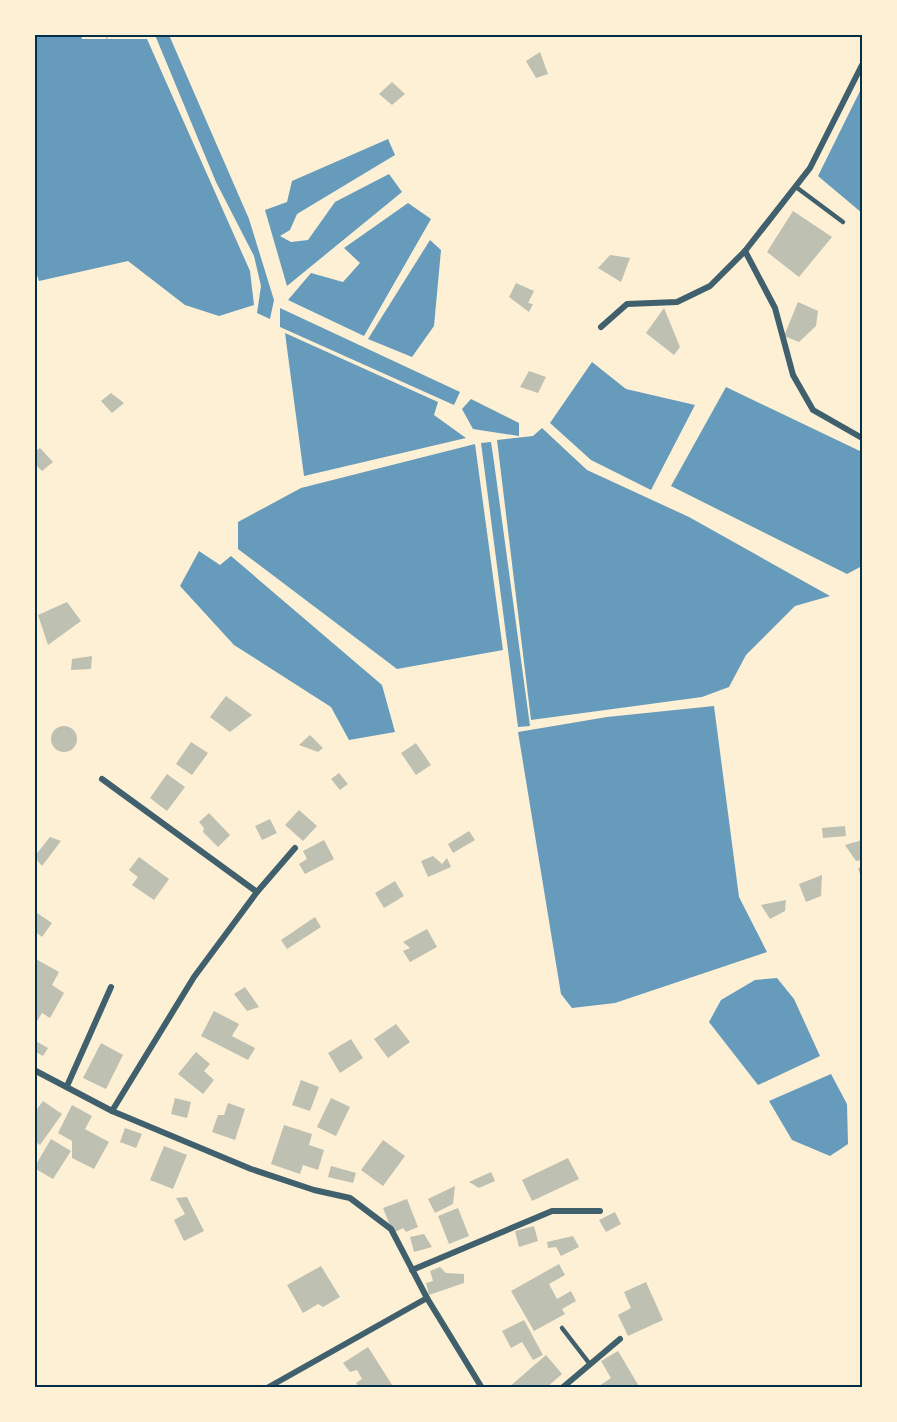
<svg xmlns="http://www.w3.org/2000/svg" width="897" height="1422" font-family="'Space Grotesk',sans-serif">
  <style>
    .water { fill: #669bbc }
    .building { fill: #bec0b2 }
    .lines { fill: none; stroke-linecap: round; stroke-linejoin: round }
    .service { stroke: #3f606c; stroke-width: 4.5 }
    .minor { stroke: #3f606c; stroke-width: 6 }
    .neatline { fill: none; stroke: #003049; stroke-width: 2 }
  </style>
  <rect width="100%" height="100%" fill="#fdf0d5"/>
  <g class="water">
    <polygon points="108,35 107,39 147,39 250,271 254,305 219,316 185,305 128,261 39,281 34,266 35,35 81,35 82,39 106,39"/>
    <polygon points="155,35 169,35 249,219 274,300 270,319 257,313 261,286 254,256 216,182"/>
    <polygon points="862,87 862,213 818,176"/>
    <polygon points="388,139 395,155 297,214 290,230 280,236 291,242 308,240 335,202 389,174 402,192 287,286 265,210 287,202 292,181"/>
    <polygon points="408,203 431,219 364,336 288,300 311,273 343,282 360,263 344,248"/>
    <polygon points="430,240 441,250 434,326 412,357 368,339"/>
    <polygon points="280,308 460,392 454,405 280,327"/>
    <polygon points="285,333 438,402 434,415 466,438 304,476"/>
    <polygon points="592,362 626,389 695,405 651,490 591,460 550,423"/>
    <polygon points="726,387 862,452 862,566 847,574 671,486"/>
    <polygon points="471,399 519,423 519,436 473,429 462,409"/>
    <polygon points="542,428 587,470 689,517 830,596 795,606 746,655 729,687 702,697 531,720 497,440 533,436"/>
    <polygon points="491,442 494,462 530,726 518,727 481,443"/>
    <polygon points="475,444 503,650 397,669 238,549 238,522 301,488"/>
    <polygon points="199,551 220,565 231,556 382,685 395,732 349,740 331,707 234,645 180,586"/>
    <polygon points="714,706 739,897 767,952 615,1003 572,1008 561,994 518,732 607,717"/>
    <polygon points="777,978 794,999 820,1056 758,1085 709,1022 721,1000 755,980"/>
    <polygon points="831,1074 847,1104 848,1144 830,1156 792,1140 769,1101"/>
  </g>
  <g class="building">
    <polygon points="540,52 548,74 536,78 526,61"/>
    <polygon points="392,82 405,94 392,105 379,94"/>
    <polygon points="793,211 832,237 799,277 767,252"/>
    <polygon points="610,255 630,258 621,282 598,268"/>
    <polygon points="516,283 534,291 528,303 533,304 529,312 509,297"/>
    <polygon points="798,302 818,311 816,326 799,342 784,336"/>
    <polygon points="664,308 680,347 674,355 646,333"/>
    <polygon points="529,371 546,377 538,393 520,387"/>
    <polygon points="111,393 124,403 112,413 101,401"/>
    <polygon points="40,448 53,462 42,471 34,463 34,452"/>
    <polygon points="67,602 81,621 48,645 38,615"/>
    <polygon points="92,656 91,669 71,670 72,659"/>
    <polygon points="226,696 252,715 230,732 210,717"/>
    <circle cx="64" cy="739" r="13"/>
    <polygon points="310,735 323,748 318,752 299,745"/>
    <polygon points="191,742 208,753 192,775 176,764"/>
    <polygon points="416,743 431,765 416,775 401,753"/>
    <polygon points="339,773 348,784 340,790 331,779"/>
    <polygon points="167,774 185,787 167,811 150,798"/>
    <polygon points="299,810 317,826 303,841 285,825"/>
    <polygon points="209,813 230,835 218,847 203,832 204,828 199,822"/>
    <polygon points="270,819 277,833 262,840 255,826"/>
    <polygon points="845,826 846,836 823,838 822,828"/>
    <polygon points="469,831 475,840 453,853 448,844"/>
    <polygon points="50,837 61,841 42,866 34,857"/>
    <polygon points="324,840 334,859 305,874 299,864 307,859 303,851"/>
    <polygon points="862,840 862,860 856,861 845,845"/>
    <polygon points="433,856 442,864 447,858 451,867 428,877 421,861"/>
    <polygon points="139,857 169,879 154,900 132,885 138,877 129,870"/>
    <polygon points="862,867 862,881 858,868"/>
    <polygon points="822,875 821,896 806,902 799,884"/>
    <polygon points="395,881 404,896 384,908 375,893"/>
    <polygon points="786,900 785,911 770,919 761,905"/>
    <polygon points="34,911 52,923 42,937 34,931"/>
    <polygon points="315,917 321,927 287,949 281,940"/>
    <polygon points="427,929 437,947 410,962 403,951 410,948 403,942"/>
    <polygon points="34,958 59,972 52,985 64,993 50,1018 42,1013 34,1026"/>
    <polygon points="245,987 259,1007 247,1011 234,994"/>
    <polygon points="214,1011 239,1024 232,1036 255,1048 248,1060 201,1036"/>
    <polygon points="396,1024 410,1042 388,1058 374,1039"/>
    <polygon points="351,1039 363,1058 340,1073 328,1053"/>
    <polygon points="34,1040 48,1048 43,1056 34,1051"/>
    <polygon points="101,1043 123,1055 106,1089 83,1078"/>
    <polygon points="196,1052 210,1064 204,1071 214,1080 203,1094 178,1074"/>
    <polygon points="301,1080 319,1087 310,1111 292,1105"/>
    <polygon points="175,1098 191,1102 187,1118 171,1114"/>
    <polygon points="331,1098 350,1107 336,1136 317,1127"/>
    <polygon points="43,1101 62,1114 40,1145 34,1141 34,1113"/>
    <polygon points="228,1103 245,1109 235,1140 212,1132 218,1115 224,1115"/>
    <polygon points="72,1105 92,1116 85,1129 109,1142 94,1169 72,1158 72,1141 58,1133"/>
    <polygon points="284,1125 312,1134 309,1145 324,1150 318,1170 303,1165 300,1174 271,1164"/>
    <polygon points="125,1128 142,1134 136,1148 120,1142"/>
    <polygon points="51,1139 71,1151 53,1179 34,1168"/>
    <polygon points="383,1140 405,1156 383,1186 361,1170"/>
    <polygon points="164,1146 187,1155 173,1189 150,1180"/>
    <polygon points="568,1158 579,1179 532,1201 522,1180"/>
    <polygon points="331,1166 356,1173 353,1183 328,1177"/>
    <polygon points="491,1172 495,1181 479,1188 469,1182"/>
    <polygon points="455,1186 453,1204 435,1213 428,1199"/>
    <polygon points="187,1197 204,1231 184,1241 174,1220 185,1214 176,1198"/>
    <polygon points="407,1199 418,1227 406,1232 403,1228 393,1233 383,1208"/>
    <polygon points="458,1208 469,1236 449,1244 438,1216"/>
    <polygon points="615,1212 621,1224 606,1232 599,1220"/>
    <polygon points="534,1226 538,1241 519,1247 515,1231"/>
    <polygon points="424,1234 432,1247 414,1252 410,1237"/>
    <polygon points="573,1236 579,1247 561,1256 556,1247 548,1248 547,1242"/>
    <polygon points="559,1264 565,1275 549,1284 557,1299 571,1291 576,1301 562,1309 565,1314 534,1331 511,1291"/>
    <polygon points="321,1266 340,1297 323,1307 318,1304 303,1313 287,1285"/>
    <polygon points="440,1267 446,1273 464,1274 464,1283 429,1295 426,1283 433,1281 430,1271"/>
    <polygon points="646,1282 663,1320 628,1336 618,1315 631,1308 624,1292"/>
    <polygon points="524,1320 543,1355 533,1360 522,1342 511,1348 502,1331"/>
    <polygon points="368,1347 394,1388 359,1388 356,1383 362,1379 357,1370 350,1372 343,1363"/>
    <polygon points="618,1351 640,1388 596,1388 611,1378 601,1361"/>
    <polygon points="546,1355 562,1374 546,1388 508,1388"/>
  </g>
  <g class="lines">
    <g class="service">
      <polyline points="796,187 843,222"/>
      <polyline points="562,1328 589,1363"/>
    </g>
    <g class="minor">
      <polyline points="745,251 775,308 793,375 813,410 862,438"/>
      <polyline points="601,327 627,304 677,302 710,286 745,251 810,168 862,65"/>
      <polyline points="102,779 257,892"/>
      <polyline points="34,1070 112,1111 251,1169 314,1190 350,1198 391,1229 427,1298 482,1388"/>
      <polyline points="67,1086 111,987"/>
      <polyline points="112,1111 194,977 257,892 295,848"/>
      <polyline points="412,1270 552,1211 600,1211"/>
      <polyline points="267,1388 427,1298"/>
      <polyline points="562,1388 620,1339"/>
    </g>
  </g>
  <rect width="897" height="1422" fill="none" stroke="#fdf0d5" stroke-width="72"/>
  <rect x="36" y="36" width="825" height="1350" class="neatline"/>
</svg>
